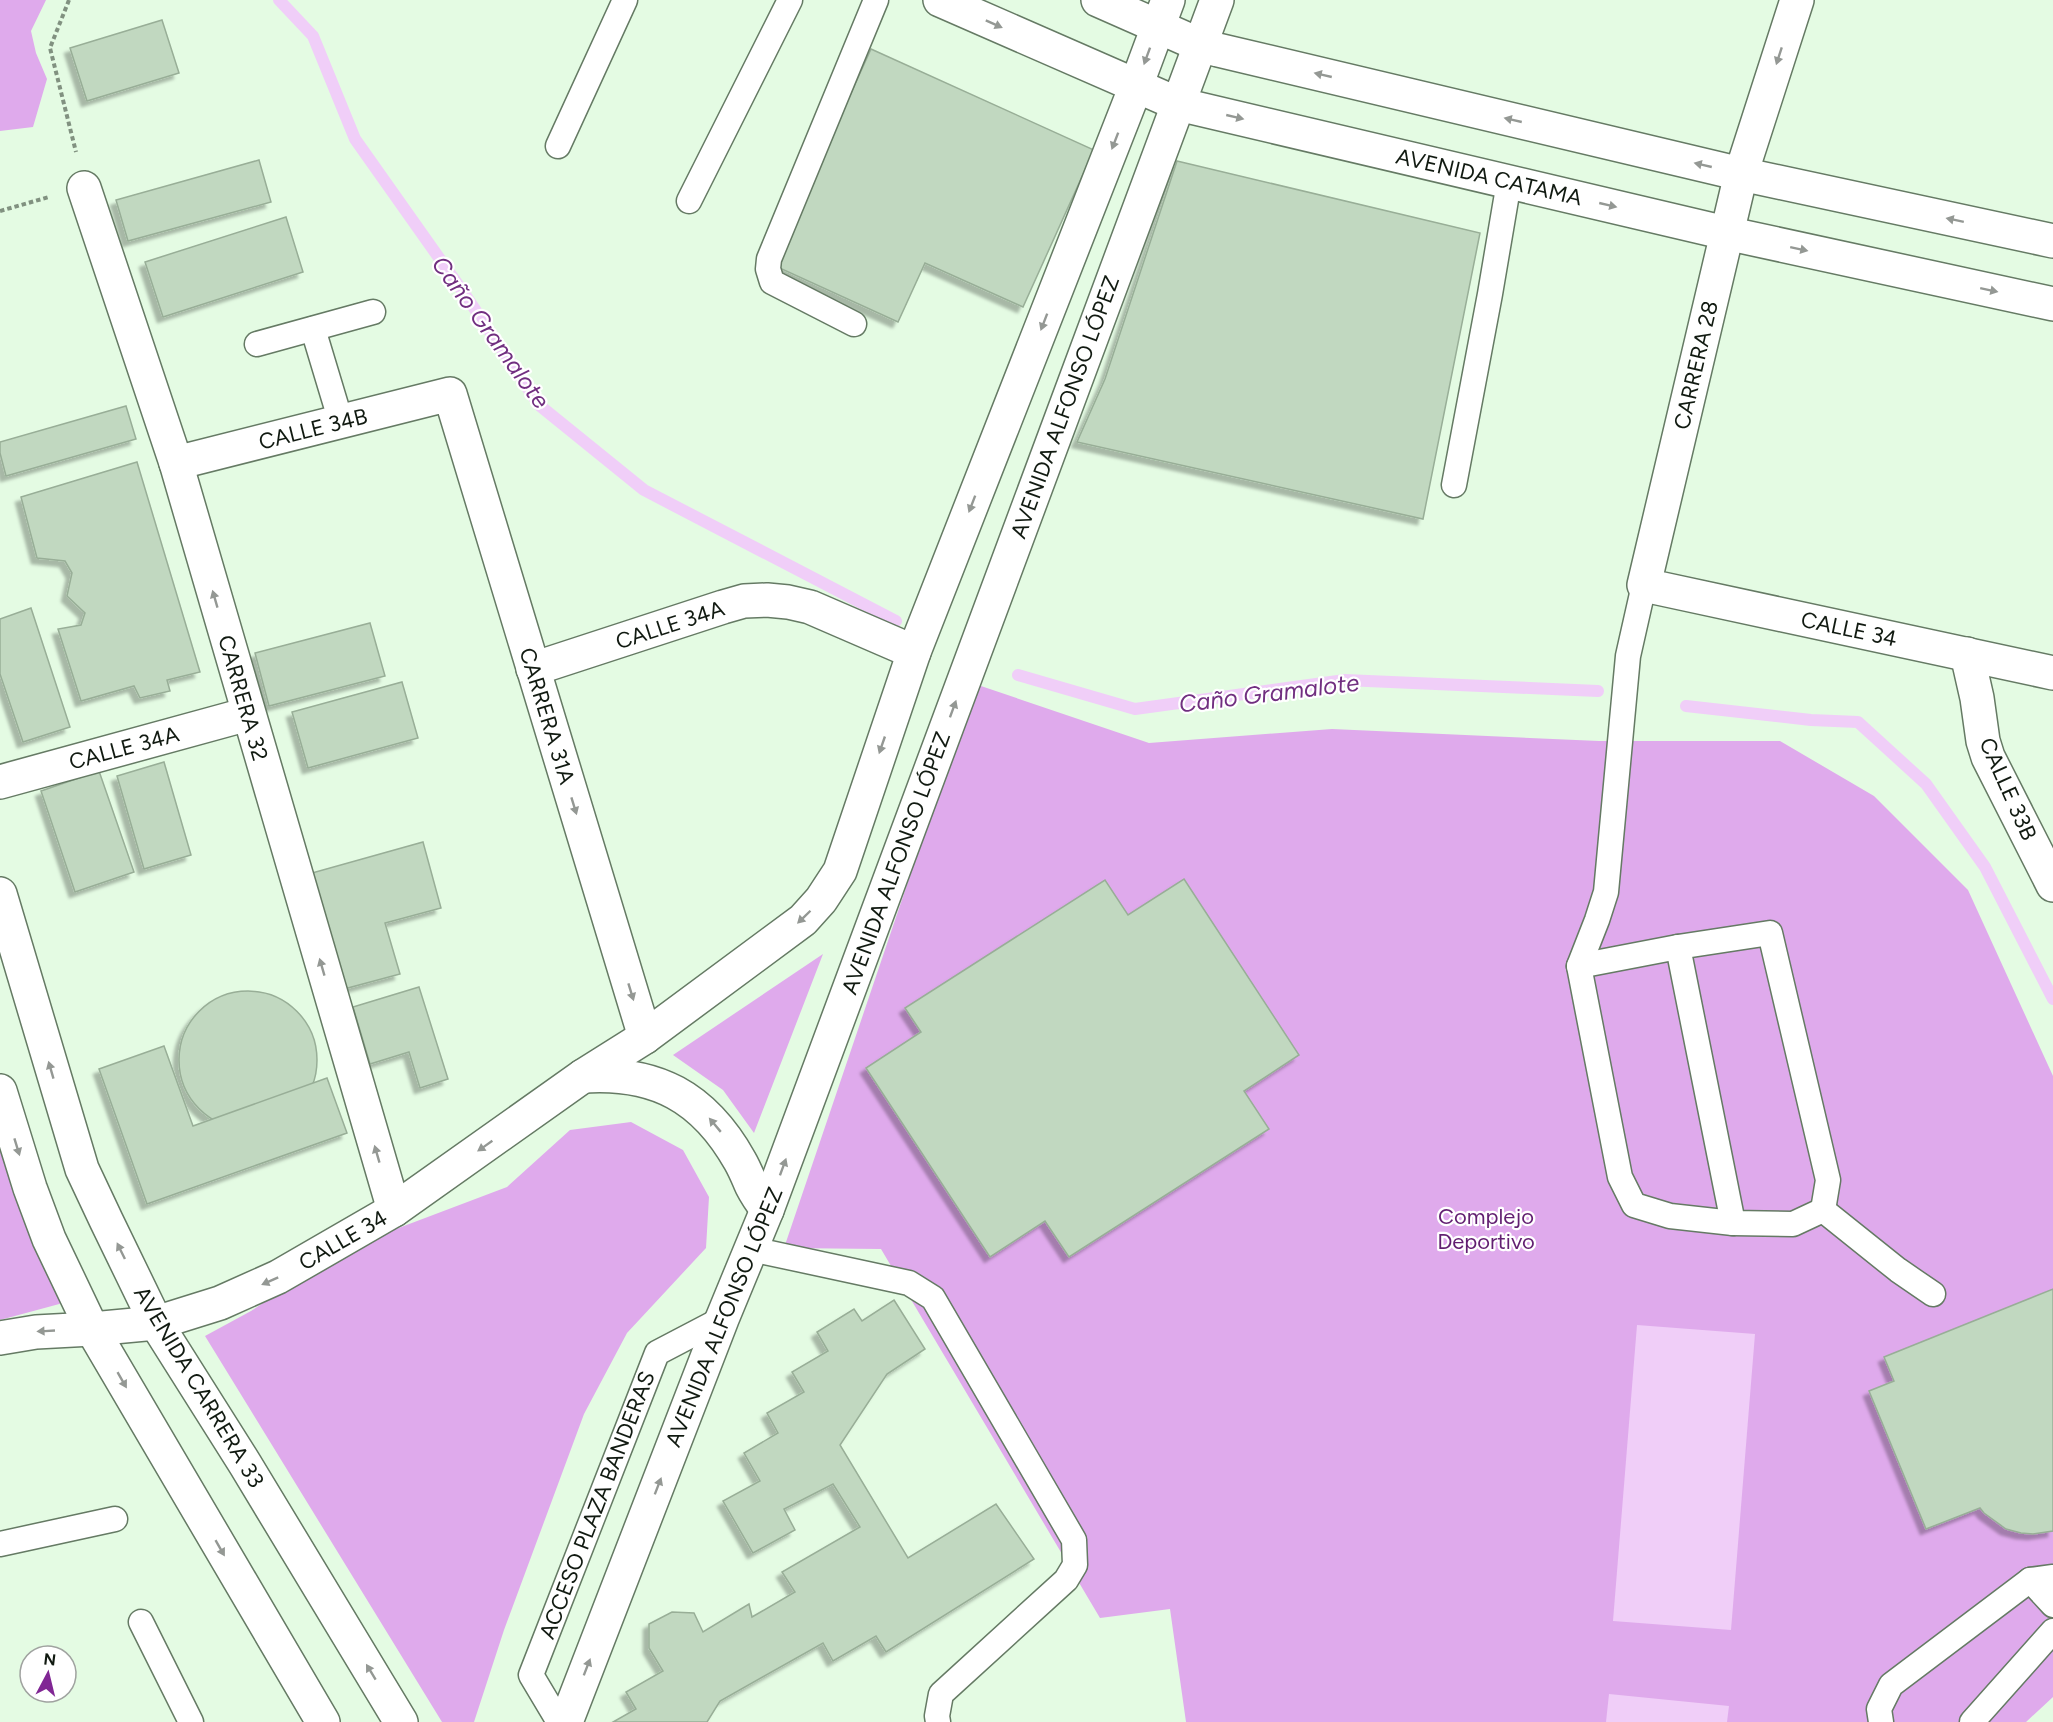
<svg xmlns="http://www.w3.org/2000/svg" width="2053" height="1722" font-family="Figtree,sans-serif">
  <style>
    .green { fill: #dfaaec }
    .water { fill: #f0cef8 }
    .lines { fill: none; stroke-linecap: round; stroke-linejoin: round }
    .stream { stroke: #f0cef8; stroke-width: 12 }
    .building { fill: #c1d8c0; stroke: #98ae97; stroke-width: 1.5; filter: url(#shadow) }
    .lane-casing { stroke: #657a64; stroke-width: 27 }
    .street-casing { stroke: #657a64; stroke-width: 36 }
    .secondary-casing { stroke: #657a64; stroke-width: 36 }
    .path { stroke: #819180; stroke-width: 4; stroke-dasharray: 4.5 3; stroke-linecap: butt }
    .lane { stroke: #fff; stroke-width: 24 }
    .street { stroke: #fff; stroke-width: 33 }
    .secondary { stroke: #fff; stroke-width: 33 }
    .oneway { fill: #949894 }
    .labels { text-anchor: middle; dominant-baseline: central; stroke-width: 4.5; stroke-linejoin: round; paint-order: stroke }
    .street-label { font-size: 22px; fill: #111a11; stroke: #fff }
    .park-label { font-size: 22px; fill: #621f71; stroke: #fff }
    .water-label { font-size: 24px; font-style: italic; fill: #712f80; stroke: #fff }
  </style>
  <defs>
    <filter id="shadow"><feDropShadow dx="-5.5" dy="5.5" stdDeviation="1.5" flood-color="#0004"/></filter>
  </defs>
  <rect width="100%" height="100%" fill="#e4fbe3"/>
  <g class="green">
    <polygon points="0,0 46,0 31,31 36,53 47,79 33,127 0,131"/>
    <polygon points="975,684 1149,743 1332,729 1599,741 1780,741 1874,796 1968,890 2053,1076 2053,1697 2026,1722 1186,1722 1170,1609 1100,1618 881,1249 784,1248"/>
    <polygon points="823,954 754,1133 723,1090 673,1055"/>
    <polygon points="631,1122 683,1150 709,1197 706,1248 627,1333 584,1414 504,1630 474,1722 442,1722 205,1336 251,1311 300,1279 396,1229 507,1187 570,1130"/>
    <polygon points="0,1123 63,1303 0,1320"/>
  </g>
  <g class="water">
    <polygon points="1637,1325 1755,1334 1731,1630 1613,1621"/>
    <polygon points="1609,1694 1729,1706 1727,1722 1606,1722"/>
  </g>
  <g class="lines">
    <g class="stream">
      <polyline points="279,0 313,36 355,139 466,296 539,405 644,490 896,621"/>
      <polyline points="1018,675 1135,709 1345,680 1598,691"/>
      <polyline points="1686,706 1811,720 1858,722 1926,784 1985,867 2053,999"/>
    </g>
  </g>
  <g class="building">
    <polygon points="162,20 179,73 87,101 70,48"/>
    <polygon points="871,49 1094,150 1023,307 925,263 898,322 773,265"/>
    <polygon points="259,160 271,202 128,241 116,200"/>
    <polygon points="1177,161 1480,233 1423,519 1077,442 1105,379"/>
    <polygon points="286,217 303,272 163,317 145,262"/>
    <polygon points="126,406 136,439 6,476 0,453 0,442"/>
    <polygon points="137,462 200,672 167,680 170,691 140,698 134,686 81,701 58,629 81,625 85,613 67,596 72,573 65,561 37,558 21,497"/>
    <polygon points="31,608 70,727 23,742 0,674 0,619"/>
    <polygon points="370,623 385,676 269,706 255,653"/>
    <polygon points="402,682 418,738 308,768 292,712"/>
    <polygon points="164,762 191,855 144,869 117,776"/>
    <polygon points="99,771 134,872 75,892 41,791"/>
    <polygon points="423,842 441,908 385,923 400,974 344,989 312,873"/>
    <polygon points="1184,879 1299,1055 1244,1091 1269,1129 1069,1257 1045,1221 990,1257 866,1068 921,1032 905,1008 1105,880 1128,915"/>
    <polygon points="419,987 448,1079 420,1088 409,1052 370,1064 353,1007"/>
    <circle cx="248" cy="1060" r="69"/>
    <polygon points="164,1046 193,1126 327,1078 347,1133 147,1204 99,1069"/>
    <polygon points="2053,1289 2053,1531 2033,1534 2021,1533 2006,1529 1984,1513 1980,1508 1926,1529 1869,1391 1894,1381 1884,1357"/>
    <polygon points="894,1300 925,1349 887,1374 840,1445 908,1558 996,1504 1034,1559 886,1652 876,1636 833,1661 823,1643 720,1701 707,1722 613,1722 636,1709 626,1692 663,1671 649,1648 649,1624 672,1612 694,1613 703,1632 749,1604 752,1617 795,1592 782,1572 860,1527 833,1484 784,1509 795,1530 753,1553 723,1501 760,1481 744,1453 778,1433 767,1413 804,1392 792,1372 828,1351 817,1332 854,1309 862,1321"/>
  </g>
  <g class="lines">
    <g class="lane-casing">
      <g id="lane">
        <polyline points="558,146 625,0"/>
        <polyline points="689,201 790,0"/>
        <polyline points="854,324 772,282 768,269 769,259 876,0"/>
        <polyline points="313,329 341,422"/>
        <polyline points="257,344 373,312"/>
        <polyline points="1454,485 1490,294 1509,182"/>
        <polyline points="1644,585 1628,656 1606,892 1597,920 1579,966 1620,1177 1634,1205 1670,1216 1733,1223 1793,1224 1823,1210 1898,1270 1933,1294"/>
        <polyline points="1678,947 1733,1223"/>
        <polyline points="1579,966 1678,947 1770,933 1828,1180 1823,1210"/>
        <polyline points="751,1249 909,1283 933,1298 1074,1540 1075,1565 1066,1580 941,1694 937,1716 938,1722"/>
        <polyline points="0,1544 115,1519"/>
        <polyline points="2030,1580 2053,1605"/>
        <polyline points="141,1622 191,1722"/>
        <polyline points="559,1722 531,1675 657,1353 722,1319"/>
        <polyline points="1881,1722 1879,1709 1891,1685 2030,1580 2053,1577"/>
        <polyline points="1972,1722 2053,1631"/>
      </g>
    </g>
    <g class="street-casing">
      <g id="street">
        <polyline points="1797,0 1741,174 1644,585 2053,673"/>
        <polyline points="84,188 176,463 394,1210"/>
        <polyline points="176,463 450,394 645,1037"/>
        <polyline points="1967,654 1977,698 1983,741 1988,757 2053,885"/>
        <polyline points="533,669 723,607 744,601 767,600 788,602 810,607 914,652"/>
        <polyline points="0,782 248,714"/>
        <polyline points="0,1338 36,1332 92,1329"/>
      </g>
    </g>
    <g class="secondary-casing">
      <g id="secondary">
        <polyline points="940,0 1178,104 1726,233 2053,304"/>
        <polyline points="1098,0 1200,45 1218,50 1741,174 2053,241"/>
        <polyline points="0,894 82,1169 106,1220 156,1323 245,1464 401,1722"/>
        <path d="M583 1076C656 1071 704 1097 740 1161 744 1168 747 1175 750 1182 754 1192 761 1201 767 1210"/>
        <polyline points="0,1091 30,1188 49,1239 92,1329 323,1722"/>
        <polyline points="92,1329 156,1323 220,1303 278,1277 394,1210 583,1076 645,1037 803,920 821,900 840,871 914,652 1136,86 1168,0"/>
        <polyline points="566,1722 722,1319 767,1210 1217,0"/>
      </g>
    </g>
    <g class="path">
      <polyline points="69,0 50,48 76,152"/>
      <polyline points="0,211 49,197"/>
    </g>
    <use href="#lane" class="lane"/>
    <use href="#street" class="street"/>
    <use href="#secondary" class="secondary"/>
  </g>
  <defs><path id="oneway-solid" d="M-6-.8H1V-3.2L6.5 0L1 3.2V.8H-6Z" transform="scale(1.5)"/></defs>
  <g class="oneway">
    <use href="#oneway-solid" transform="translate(994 24) rotate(24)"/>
    <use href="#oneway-solid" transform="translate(1147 56) rotate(110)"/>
    <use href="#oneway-solid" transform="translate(1779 56) rotate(108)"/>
    <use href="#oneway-solid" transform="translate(1323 75) rotate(-167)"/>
    <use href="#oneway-solid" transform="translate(1235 117) rotate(13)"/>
    <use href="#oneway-solid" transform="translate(1513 120) rotate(-167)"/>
    <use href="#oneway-solid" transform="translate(1115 141) rotate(111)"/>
    <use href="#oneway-solid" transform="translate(1703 165) rotate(-167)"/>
    <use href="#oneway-solid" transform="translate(1608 205) rotate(13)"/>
    <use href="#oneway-solid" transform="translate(1955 220) rotate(-168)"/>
    <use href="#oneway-solid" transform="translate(1799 249) rotate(12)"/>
    <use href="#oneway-solid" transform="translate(1989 290) rotate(12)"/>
    <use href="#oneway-solid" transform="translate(1044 322) rotate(111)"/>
    <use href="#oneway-solid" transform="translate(972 504) rotate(111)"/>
    <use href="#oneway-solid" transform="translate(215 599) rotate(-106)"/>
    <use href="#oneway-solid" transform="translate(953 709) rotate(-70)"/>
    <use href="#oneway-solid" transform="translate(882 745) rotate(109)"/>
    <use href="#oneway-solid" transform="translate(574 806) rotate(73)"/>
    <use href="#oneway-solid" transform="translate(804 917) rotate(136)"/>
    <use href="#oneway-solid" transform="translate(322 967) rotate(-106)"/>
    <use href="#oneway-solid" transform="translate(631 992) rotate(73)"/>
    <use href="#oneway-solid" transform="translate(51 1070) rotate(-106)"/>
    <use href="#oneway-solid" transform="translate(715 1125) rotate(-130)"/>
    <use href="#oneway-solid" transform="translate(485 1146) rotate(145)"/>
    <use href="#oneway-solid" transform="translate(17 1147) rotate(73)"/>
    <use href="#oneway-solid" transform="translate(377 1154) rotate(-106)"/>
    <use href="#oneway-solid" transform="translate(783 1167) rotate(-70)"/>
    <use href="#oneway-solid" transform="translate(121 1251) rotate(-116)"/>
    <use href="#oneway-solid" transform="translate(270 1281) rotate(156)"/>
    <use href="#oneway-solid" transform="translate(46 1331) rotate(177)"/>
    <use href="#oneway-solid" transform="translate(122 1380) rotate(60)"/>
    <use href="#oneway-solid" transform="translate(658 1486) rotate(-69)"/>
    <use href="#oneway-solid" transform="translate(220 1548) rotate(60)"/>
    <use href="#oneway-solid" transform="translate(587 1667) rotate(-69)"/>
    <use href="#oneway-solid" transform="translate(371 1672) rotate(-121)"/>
  </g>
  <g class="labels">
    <g class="street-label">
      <text transform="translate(1489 177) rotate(13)">AVENIDA CATAMA</text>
      <text transform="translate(1696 365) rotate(-77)">CARRERA 28</text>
      <text transform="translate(1065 407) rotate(-70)">AVENIDA ALFONSO LÓPEZ</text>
      <text transform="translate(313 429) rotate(-14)">CALLE 34B</text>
      <text transform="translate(670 625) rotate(-18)">CALLE 34A</text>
      <text transform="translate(1849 629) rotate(12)">CALLE 34</text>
      <text transform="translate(243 698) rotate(74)">CARRERA 32</text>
      <text transform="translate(547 716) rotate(73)">CARRERA 31A</text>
      <text transform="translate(124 748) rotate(-15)">CALLE 34A</text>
      <text transform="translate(2008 789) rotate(66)">CALLE 33B</text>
      <text transform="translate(896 863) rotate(-70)">AVENIDA ALFONSO LÓPEZ</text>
      <text transform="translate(343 1240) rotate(-30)">CALLE 34</text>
      <text transform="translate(724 1317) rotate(-68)">AVENIDA ALFONSO LÓPEZ</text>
      <text transform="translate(199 1387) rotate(59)">AVENIDA CARRERA 33</text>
      <text transform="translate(597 1505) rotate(-69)">ACCESO PLAZA BANDERAS</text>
    </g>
    <g class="park-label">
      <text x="1486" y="1216">Complejo<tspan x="1486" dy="25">Deportivo</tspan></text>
    </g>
    <g class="water-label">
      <text transform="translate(491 332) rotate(54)">Caño Gramalote</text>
      <text transform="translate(1269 693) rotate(-7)">Caño Gramalote</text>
    </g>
  </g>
  <g transform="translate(48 1674) rotate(7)"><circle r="28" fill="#ffffff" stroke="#a0a3a0" stroke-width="1.5"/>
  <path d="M0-4.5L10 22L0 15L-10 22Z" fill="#802694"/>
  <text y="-9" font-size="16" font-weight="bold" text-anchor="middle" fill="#111a11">N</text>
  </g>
</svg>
